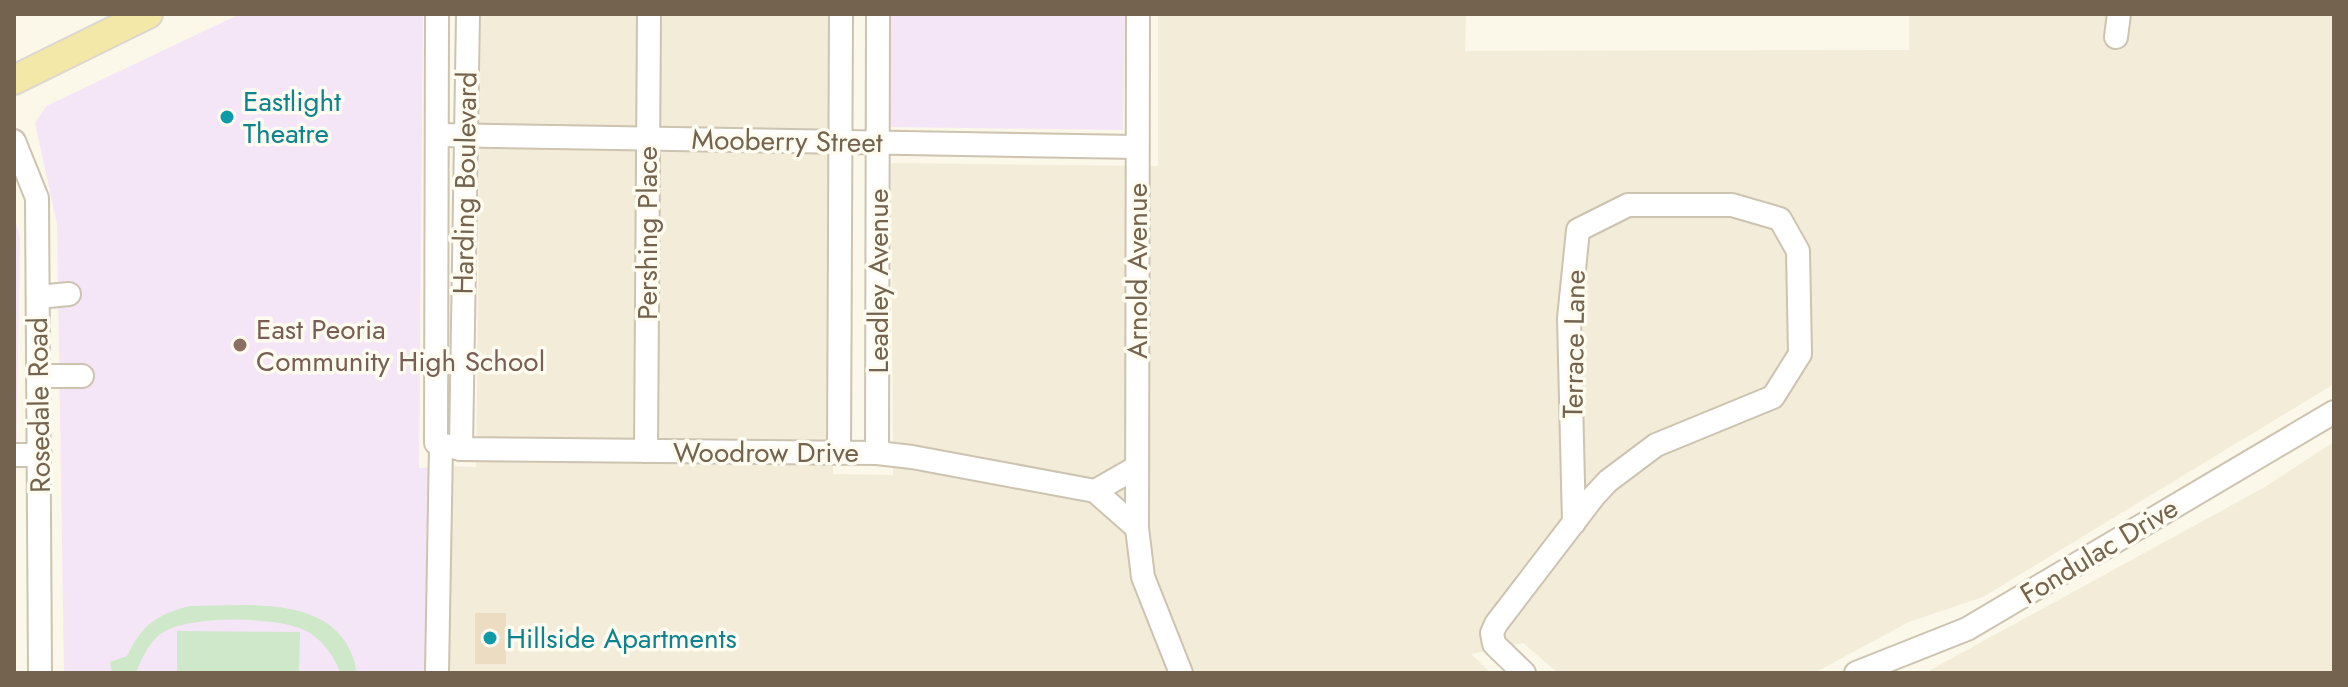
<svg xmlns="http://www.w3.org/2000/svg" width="2348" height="687" font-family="Jost,sans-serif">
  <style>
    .residential { fill: #f2ecd8 }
    .education { fill: #f5e6f7 }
    .green { fill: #cee8c9 }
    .building { fill: #ecdcc1 }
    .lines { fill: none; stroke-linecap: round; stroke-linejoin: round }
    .minor-casing { stroke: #ccc3b0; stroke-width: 26 }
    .major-casing { stroke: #dbd7d1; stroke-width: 32 }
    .minor { stroke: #fff; stroke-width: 22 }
    .major { stroke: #f3e8a8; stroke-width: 28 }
    .culture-dot { fill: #0f9aa8; stroke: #fefbf0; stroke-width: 3 }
    .education-dot { fill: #8d6e63; stroke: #fefbf0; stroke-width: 3 }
    .labels { text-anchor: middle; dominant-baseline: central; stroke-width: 7; stroke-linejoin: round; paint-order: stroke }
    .culture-label { font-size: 28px; fill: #0d838f; stroke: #fefbf0; text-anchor: start }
    .street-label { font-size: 28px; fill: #74644f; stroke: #fefbf0 }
    .education-label { font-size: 28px; fill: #785e54; stroke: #fefbf0; text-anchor: start }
  </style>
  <rect width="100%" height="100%" fill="#fbf8ea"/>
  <g class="residential">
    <polygon points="481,14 830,14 833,474 893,475 891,163 1158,166 1158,14 1466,14 1465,51 1909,50 1909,14 2334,14 2334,384 1983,597 1909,622 1814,673 1558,673 1523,643 1471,654 1491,673 446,673 446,466 476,467"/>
    <polygon points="2334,442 2334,673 1925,673 2263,488"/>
  </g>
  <g class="education">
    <polygon points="240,14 423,14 419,468 446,466 446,673 64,673 57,224 35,123 46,106"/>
    <polygon points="891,14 1125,14 1123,130 890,127"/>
    <polygon points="14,215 20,237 14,601"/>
  </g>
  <g class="green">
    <path d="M190 606C249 606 344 592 357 673H340C335 657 322 639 306 631 279 616 182 614 158 636 147 646 141 660 136 673H112L110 662 127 656C142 625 157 614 190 606Z"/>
    <polygon points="177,631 300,632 299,673 177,673"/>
  </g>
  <rect class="building" x="475" y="613" width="31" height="51"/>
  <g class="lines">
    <g class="minor-casing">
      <g id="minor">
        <polyline points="437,14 436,443 461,449 877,453 912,457 1095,491 1137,528"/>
        <polyline points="1138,14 1137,528 1143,577 1181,673"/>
        <polyline points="2116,37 2119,14"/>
        <polyline points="437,135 1137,147"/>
        <polyline points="14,141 37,198 40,673"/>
        <polyline points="38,297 69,294"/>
        <polyline points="39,376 82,376"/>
        <polyline points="461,449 468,14"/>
        <polyline points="646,451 649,14"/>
        <polyline points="839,453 841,14"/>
        <polyline points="877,453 878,14"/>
        <polyline points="14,455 40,455"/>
        <polyline points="1095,491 1137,467"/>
        <polyline points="437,673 441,446"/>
        <polyline points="1524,673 1494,644 1492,633 1496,624 1594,496 1608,481 1656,445 1773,397 1800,354 1798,251 1780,219 1732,205 1628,205 1578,230 1569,318 1574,523"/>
        <polyline points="1856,673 1967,629 2334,412"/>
      </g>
    </g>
    <g class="major-casing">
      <polyline id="major" points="14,80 148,14"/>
    </g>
    <use href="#minor" class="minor"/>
    <use href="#major" class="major"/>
  </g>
  <g class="culture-dot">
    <circle cx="227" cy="117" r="8"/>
    <circle cx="490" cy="638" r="8"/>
  </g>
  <circle class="education-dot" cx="240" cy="345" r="8"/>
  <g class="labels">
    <g class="culture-label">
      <text x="243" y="101">Eastlight<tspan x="243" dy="32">Theatre</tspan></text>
      <text x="506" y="638">Hillside Apartments</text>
    </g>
    <g class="street-label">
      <text transform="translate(787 141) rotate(1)">Mooberry Street</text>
      <text transform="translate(465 183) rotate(-89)">Harding Boulevard</text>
      <text transform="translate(647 233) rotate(-90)">Pershing Place</text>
      <text transform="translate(1137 271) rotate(-90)">Arnold Avenue</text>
      <text transform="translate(878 281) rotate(-90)">Leadley Avenue</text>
      <text transform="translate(1574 344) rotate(-89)">Terrace Lane</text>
      <text transform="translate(39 405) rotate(-91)">Rosedale Road</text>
      <text x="766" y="452">Woodrow Drive</text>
      <text transform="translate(2099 551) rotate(-31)">Fondulac Drive</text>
    </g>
    <g class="education-label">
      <text x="256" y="329">East Peoria<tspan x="256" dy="32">Community High School</tspan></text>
    </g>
  </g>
  <rect width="2348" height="687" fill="none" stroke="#74644f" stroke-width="32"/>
</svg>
